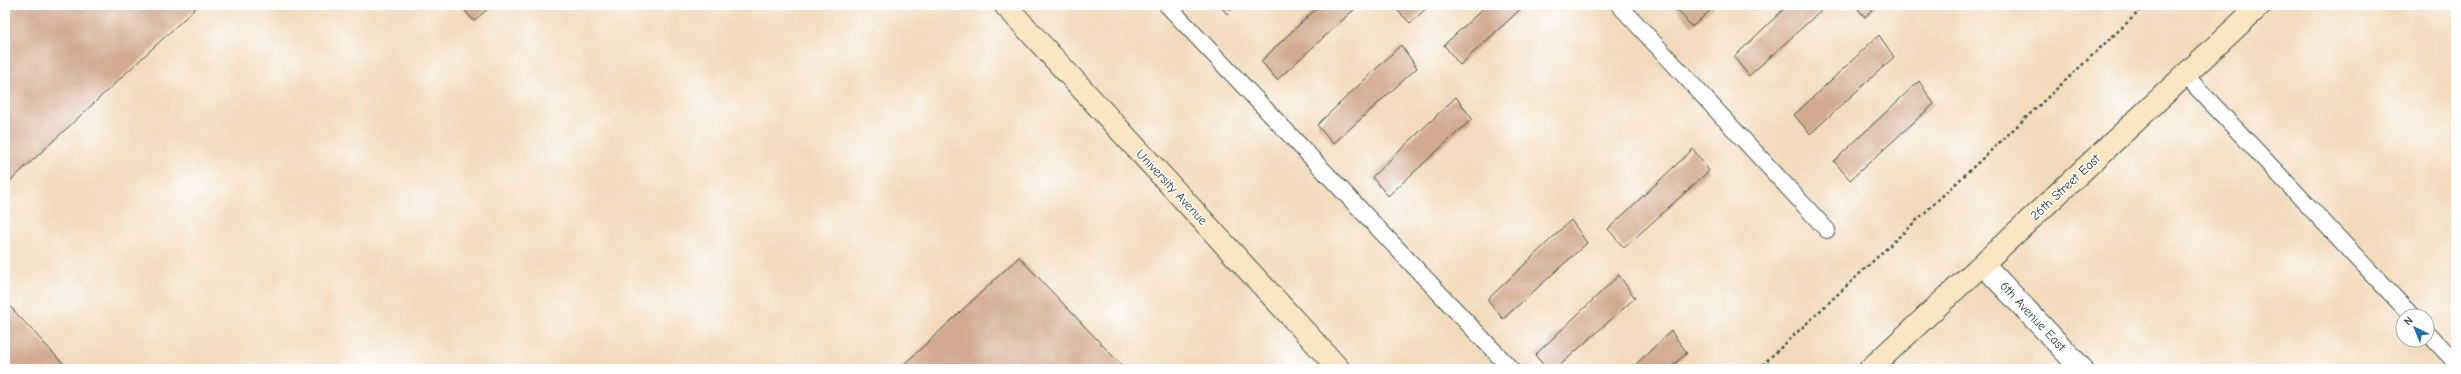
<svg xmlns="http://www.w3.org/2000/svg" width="2461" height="374" font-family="'Comic Neue',sans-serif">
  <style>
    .building { fill: #d3aa8f }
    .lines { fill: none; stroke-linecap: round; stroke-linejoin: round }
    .lane-casing { stroke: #3f5548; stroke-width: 18 }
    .street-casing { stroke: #3f5548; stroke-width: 24 }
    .secondary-casing { stroke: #3f5548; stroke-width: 24 }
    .path { stroke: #3f5548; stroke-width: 2.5; stroke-dasharray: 3 3; stroke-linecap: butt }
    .lane { stroke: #fff; stroke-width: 16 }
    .street { stroke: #fff; stroke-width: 22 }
    .secondary { stroke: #fbe6c4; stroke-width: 22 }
    .labels { text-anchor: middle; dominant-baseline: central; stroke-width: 3; stroke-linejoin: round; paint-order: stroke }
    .street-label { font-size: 13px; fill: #1f3d34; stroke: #fff }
  </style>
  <rect width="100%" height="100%" fill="#fff"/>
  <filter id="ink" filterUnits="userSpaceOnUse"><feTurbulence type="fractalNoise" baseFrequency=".025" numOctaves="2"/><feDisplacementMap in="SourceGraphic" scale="8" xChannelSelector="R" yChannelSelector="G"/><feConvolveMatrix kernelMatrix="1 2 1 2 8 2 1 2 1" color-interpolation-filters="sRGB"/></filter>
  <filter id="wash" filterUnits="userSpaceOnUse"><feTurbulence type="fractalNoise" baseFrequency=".012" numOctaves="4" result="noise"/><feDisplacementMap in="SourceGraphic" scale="16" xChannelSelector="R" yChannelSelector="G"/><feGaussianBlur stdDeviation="0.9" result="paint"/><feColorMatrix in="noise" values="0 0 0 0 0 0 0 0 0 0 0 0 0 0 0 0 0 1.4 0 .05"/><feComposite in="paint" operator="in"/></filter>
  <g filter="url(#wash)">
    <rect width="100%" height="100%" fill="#f3dabc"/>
    <g id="blocks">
      <g class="building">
        <polygon points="5,5 199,5 5,186"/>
        <polygon points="460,5 492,5 474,21"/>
        <polygon points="1219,5 1236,5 1227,14"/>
        <polygon points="1320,5 1359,5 1277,80 1261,61"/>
        <polygon points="1392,5 1430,5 1410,23"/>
        <polygon points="1487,5 1525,5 1460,65 1444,45"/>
        <polygon points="1678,5 1716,5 1692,27 1676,8"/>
        <polygon points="1788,5 1827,5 1749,76 1734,57"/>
        <polygon points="1855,5 1878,5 1865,17"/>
        <polygon points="1879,35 1894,57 1810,134 1794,115"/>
        <polygon points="1401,45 1417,68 1333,144 1317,125"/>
        <polygon points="1919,81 1934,104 1850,180 1834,161"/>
        <polygon points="1456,97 1472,119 1388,196 1372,177"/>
        <polygon points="1693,149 1709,171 1624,248 1608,229"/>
        <polygon points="1571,220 1587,243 1503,319 1487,300"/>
        <polygon points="1019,257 1125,369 899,369"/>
        <polygon points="1619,275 1635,298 1556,369 1547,369 1535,355"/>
        <polygon points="5,301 68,369 5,369"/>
        <polygon points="1671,331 1687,353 1669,369 1631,369"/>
      </g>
    </g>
  </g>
  <g filter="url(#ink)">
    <use href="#blocks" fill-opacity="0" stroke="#3f5548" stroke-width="1"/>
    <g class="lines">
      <g class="lane-casing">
        <g id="lane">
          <polyline points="1167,5 1511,369"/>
          <polyline points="1619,5 1827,230"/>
          <polyline points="2185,75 2412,316"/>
          <polyline points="2427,332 2456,363"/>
        </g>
      </g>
      <g class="street-casing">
        <polyline id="street" points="1983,264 2082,369"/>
      </g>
      <g class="secondary-casing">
        <g id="secondary">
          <polyline points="1005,5 1339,369"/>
          <polyline points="1870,369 2260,5"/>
        </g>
      </g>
      <polyline class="path" points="1758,369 2146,5"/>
      <use href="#lane" class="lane"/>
      <use href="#street" class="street"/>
      <use href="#secondary" class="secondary"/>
    </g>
  </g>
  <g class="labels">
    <g class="street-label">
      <text transform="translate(1172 187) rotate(47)">University Avenue</text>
      <text transform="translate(2065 187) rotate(-43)">26th Street East</text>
      <text transform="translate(2033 316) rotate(47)">6th Avenue East</text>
    </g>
  </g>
  <rect width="2461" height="374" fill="none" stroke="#fff" stroke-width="20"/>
  <g transform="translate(2415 328) rotate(317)"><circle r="19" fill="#ffffff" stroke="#a5b1ae"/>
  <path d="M0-3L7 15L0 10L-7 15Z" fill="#1f6fb2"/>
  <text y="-6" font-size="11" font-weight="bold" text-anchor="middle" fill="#1f3d34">N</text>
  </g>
</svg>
